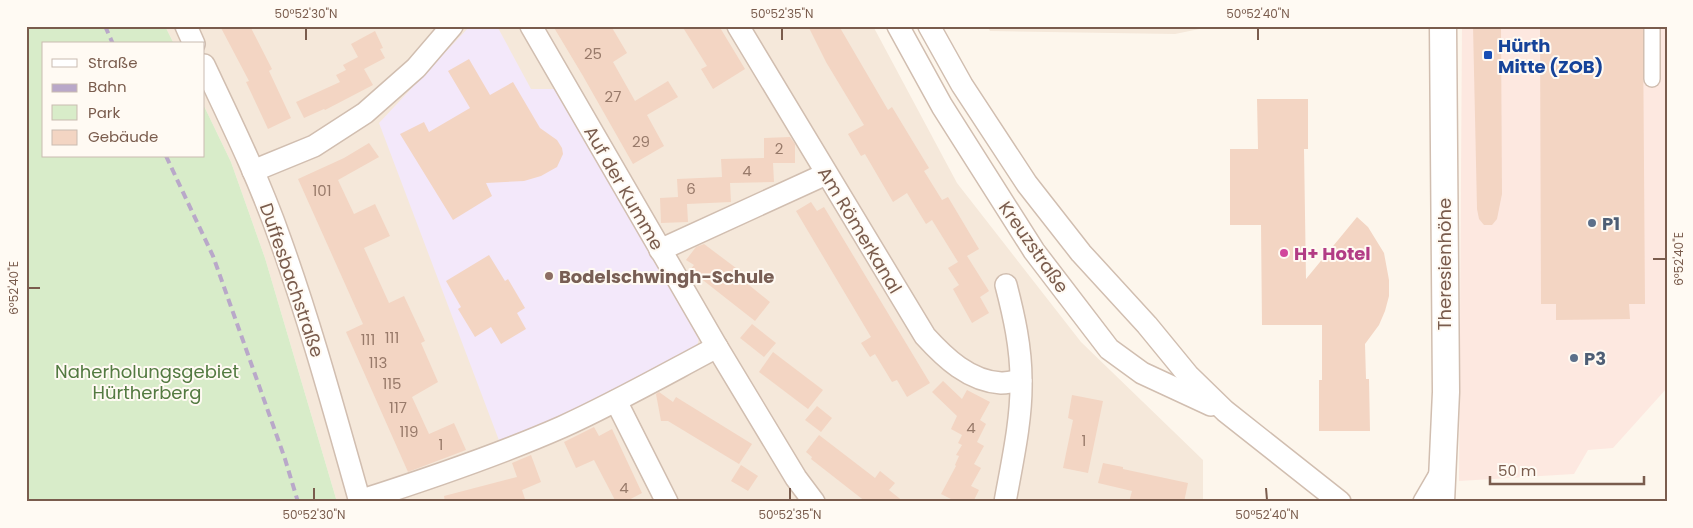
<svg xmlns="http://www.w3.org/2000/svg" width="1693" height="528" font-family="Poppins,sans-serif">
  <style>
    .residential { fill: #f5e8da }
    .commercial { fill: #fde8e0 }
    .education { fill: #f3e8fa }
    .green { fill: #d8ecc9 }
    .building { fill: #f3d5c3 }
    .lines { fill: none; stroke-linecap: round; stroke-linejoin: round }
    .pedestrian-casing { stroke: #d1beb0; stroke-width: 18 }
    .minor-casing { stroke: #d1beb0; stroke-width: 24 }
    .tertiary-casing { stroke: #d1beb0; stroke-width: 29 }
    .pedestrian { stroke: #fff; stroke-width: 15 }
    .minor { stroke: #fff; stroke-width: 21 }
    .tertiary { stroke: #fff; stroke-width: 26 }
    .rail { stroke: #b9a8c9; stroke-width: 4; stroke-dasharray: 8 5; stroke-linecap: butt }
    .ticks { fill: none; stroke: #7a5c4d; stroke-width: 2 }
    .transit-dot { fill: #1a4fb4; stroke: #fffaf3; stroke-width: 2 }
    .service-dot { fill: #5c6f8a; stroke: #fffaf3; stroke-width: 2 }
    .hotel-dot { fill: #d1479c; stroke: #fffaf3; stroke-width: 2 }
    .education-dot { fill: #8d6e63; stroke: #fffaf3; stroke-width: 2 }
    .labels { text-anchor: middle; dominant-baseline: central; stroke-width: 4; stroke-linejoin: round; paint-order: stroke }
    .number-label { font-size: 15px; fill: #987a6a }
    .transit-label { font-size: 18px; font-weight: bold; fill: #164399; stroke: #fffaf3; text-anchor: start }
    .street-label { font-size: 18px; fill: #7a5c4d; stroke: #fffaf3 }
    .service-label { font-size: 18px; font-weight: bold; fill: #4e5e75; stroke: #fffaf3; text-anchor: start }
    .hotel-label { font-size: 18px; font-weight: bold; fill: #b23c85; stroke: #fffaf3; text-anchor: start }
    .education-label { font-size: 18px; font-weight: bold; fill: #785e54; stroke: #fffaf3; text-anchor: start }
    .park-label { font-size: 18px; fill: #537a41; stroke: #fffaf3 }
    .neatline { fill: none; stroke: #7a5c4d; stroke-width: 2 }
    .ticks-label { font-size: 12px; text-anchor: middle; fill: #7a5c4d }
  </style>
  <rect width="100%" height="100%" fill="#fdf6ec"/>
  <g class="residential">
    <polygon points="165,26 873,26 957,183 1081,342 1203,460 1203,502 337,502 265,258 231,162 204,106 204,44 174,44"/>
    <polygon points="987,26 1214,26 1175,34 990,31"/>
  </g>
  <polygon class="commercial" points="1462,26 1667,26 1667,388 1613,448 1588,450 1574,474 1459,481"/>
  <polygon class="education" points="470,26 497,26 531,89 554,89 699,338 696,350 602,399 500,443 379,123"/>
  <polygon class="green" points="26,26 165,26 174,44 44,44 44,156 204,156 204,106 231,162 265,258 337,502 26,502"/>
  <g class="building">
    <polygon points="220,26 250,26 272,69 269,71 291,118 268,129 246,82 249,81"/>
    <polygon points="553,26 611,26 627,53 613,62 635,101 668,81 678,97 647,115 664,146 633,164 583,76"/>
    <polygon points="682,26 719,26 745,69 713,89 701,69 707,66"/>
    <polygon points="808,26 839,26 888,110 892,107 915,145 929,168 924,171 942,200 948,197 979,249 967,256 989,291 980,297 989,313 972,323 953,289 959,285 948,268 958,262 932,220 926,224 907,193 893,202 865,154 861,156 848,134 864,125 826,62"/>
    <polygon points="1473,26 1501,26 1502,194 1497,219 1492,225 1484,225 1479,219 1477,209"/>
    <polygon points="1540,26 1643,26 1645,304 1629,304 1630,319 1556,320 1556,304 1541,304"/>
    <polygon points="375,31 383,48 380,49 385,58 364,69 373,85 325,110 324,109 304,118 296,102 340,82 336,75 346,70 343,65 358,57 351,44"/>
    <polygon points="469,59 490,95 513,82 540,128 557,140 562,148 563,154 557,167 541,176 524,181 486,183 492,196 453,220 400,134 424,122 429,132 470,108 448,71"/>
    <polygon points="1257,99 1308,99 1308,149 1304,149 1306,279 1357,217 1368,227 1384,253 1389,280 1389,296 1385,311 1379,325 1365,344 1366,379 1369,379 1370,431 1319,431 1319,380 1322,380 1322,325 1262,325 1261,225 1230,225 1230,149 1258,149"/>
    <polygon points="790,137 795,144 795,163 773,163 774,182 730,183 731,202 687,204 688,222 661,223 660,198 678,197 677,179 722,177 721,159 764,158 764,138"/>
    <polygon points="369,143 379,157 338,180 354,214 375,204 390,236 364,248 389,303 404,296 425,341 421,343 438,382 412,397 429,434 454,423 466,450 408,472 346,332 363,324 298,179 344,158"/>
    <polygon points="811,202 817,211 824,207 930,383 907,397 897,380 892,382 875,354 870,357 861,343 871,337 796,211"/>
    <polygon points="704,244 736,268 733,272 770,302 755,321 690,270 694,265 686,260 696,247"/>
    <polygon points="489,255 505,281 508,279 525,308 517,313 526,329 501,344 491,327 475,337 458,309 461,307 446,281"/>
    <polygon points="752,324 776,343 764,357 740,338"/>
    <polygon points="773,352 823,390 808,409 759,372"/>
    <polygon points="943,381 962,399 967,390 990,402 980,420 986,424 977,442 984,446 974,464 981,468 971,486 979,490 973,502 957,502 941,494 956,466 955,465 959,456 956,455 962,445 958,443 962,435 951,429 957,416 932,392"/>
    <polygon points="659,392 673,402 676,397 752,444 739,464 668,421 661,421 656,394"/>
    <polygon points="1072,395 1103,401 1088,473 1063,468 1073,420 1068,418"/>
    <polygon points="817,406 832,418 821,432 805,420"/>
    <polygon points="594,427 599,436 612,429 642,493 625,502 616,502 594,460 576,468 564,442"/>
    <polygon points="819,435 875,478 880,471 895,483 889,490 904,502 866,502 811,459 812,457 806,452"/>
    <polygon points="531,455 541,482 522,490 526,502 445,502 444,496 517,477 512,463"/>
    <polygon points="1103,463 1123,467 1123,469 1188,483 1184,502 1129,502 1132,491 1098,483"/>
    <polygon points="741,465 758,476 748,491 731,481"/>
  </g>
  <g class="lines">
    <g class="pedestrian-casing">
      <polyline id="pedestrian" points="1652,79 1652,26"/>
    </g>
    <g class="minor-casing">
      <g id="minor">
        <polyline points="186,26 194,44"/>
        <polyline points="531,26 717,347 796,478 814,502"/>
        <path d="M738 26 925 336C945 358 969 381 1001 383 1008 383 1015 381 1021 381"/>
        <polyline points="898,26 942,106 1034,251 1109,349 1142,373 1211,405"/>
        <polyline points="929,26 962,85 1027,184 1081,253 1147,325 1188,375 1225,411 1340,502"/>
        <path d="M204 65C231 122 259 179 280 239 311 325 335 414 360 502"/>
        <polyline points="253,171 314,146 365,113 416,68 452,26"/>
        <polyline points="660,250 826,174"/>
        <polyline points="616,401 667,502"/>
        <path d="M359 501C428 479 496 456 562 427 615 403 666 374 717 347"/>
        <path d="M1005 502C1012 463 1022 419 1021 380 1021 347 1014 316 1006 285"/>
        <polyline points="1424,502 1442,471"/>
      </g>
    </g>
    <g class="tertiary-casing">
      <polyline id="tertiary" points="1441,502 1446,392 1443,26"/>
    </g>
    <use href="#pedestrian" class="pedestrian"/>
    <use href="#minor" class="minor"/>
    <use href="#tertiary" class="tertiary"/>
    <g class="rail">
      <polyline points="105,26 113,44"/>
      <polyline points="166,156 213,256 285,459 298,502"/>
    </g>
  </g>
  <path class="ticks" d="M306 28V40M782 28V40M1258 28V40M1653 259H1666M28 288H40M314 488V500M790 488V500M1266 488 1267 500"/>
  <rect class="transit-dot" x="1483" y="50" width="10" height="10" rx="2.5"/>
  <g class="service-dot">
    <circle cx="1592" cy="223" r="5"/>
    <circle cx="1574" cy="358" r="5"/>
  </g>
  <circle class="hotel-dot" cx="1284" cy="253" r="5"/>
  <circle class="education-dot" cx="549" cy="276" r="5"/>
  <g class="labels">
    <g class="number-label">
      <text x="593" y="53">25</text>
      <text x="613" y="96">27</text>
      <text x="641" y="141">29</text>
      <text x="779" y="148">2</text>
      <text x="747" y="170">4</text>
      <text x="691" y="188">6</text>
      <text x="322" y="190">101</text>
      <text x="392" y="337">111</text>
      <text x="368" y="339">111</text>
      <text x="378" y="362">113</text>
      <text x="392" y="383">115</text>
      <text x="398" y="407">117</text>
      <text x="971" y="427">4</text>
      <text x="409" y="431">119</text>
      <text x="1084" y="440">1</text>
      <text x="441" y="444">1</text>
      <text x="624" y="487">4</text>
    </g>
    <g class="transit-label">
      <text x="1498" y="45">Hürth<tspan x="1498" dy="21">Mitte (ZOB)</tspan></text>
    </g>
    <g class="street-label">
      <text transform="translate(624 188) rotate(60)">Auf der Kumme</text>
      <text transform="translate(860 230) rotate(59)">Am Römerkanal</text>
      <text transform="translate(1034 247) rotate(55)">Kreuzstraße</text>
      <text transform="translate(1444 264) rotate(-90)">Theresienhöhe</text>
      <text transform="translate(292 280) rotate(71)">Duffesbachstraße</text>
    </g>
    <g class="service-label">
      <text x="1602" y="223">P1</text>
      <text x="1584" y="358">P3</text>
    </g>
    <g class="hotel-label">
      <text x="1294" y="253">H+ Hotel</text>
    </g>
    <g class="education-label">
      <text x="559" y="276">Bodelschwingh-Schule</text>
    </g>
    <g class="park-label">
      <text x="147" y="371">Naherholungsgebiet<tspan x="147" dy="21">Hürtherberg</tspan></text>
    </g>
  </g>
  <rect width="1693" height="528" fill="none" stroke="#fffaf3" stroke-width="55"/>
  <rect x="42" y="42" width="162" height="115" fill="#fffaf3" stroke="#cabbb1"/>
  <rect x="52" y="59" width="25" height="8" fill="#ffffff" stroke="#cabbb1"/>
  <text x="88" y="68" font-size="15" fill="#7a5c4d">Straße</text>
  <rect x="52" y="84" width="25" height="8" fill="#b9a8c9" stroke="#cabbb1"/>
  <text x="88" y="92" font-size="15" fill="#7a5c4d">Bahn</text>
  <rect x="52" y="105" width="25" height="15" fill="#d8ecc9" stroke="#cabbb1"/>
  <text x="88" y="118" font-size="15" fill="#7a5c4d">Park</text>
  <rect x="52" y="130" width="25" height="15" fill="#f3d5c3" stroke="#cabbb1"/>
  <text x="88" y="142" font-size="15" fill="#7a5c4d">Gebäude</text>
  <path d="M1490 476v8h154v-8" fill="none" stroke="#7a5c4d" stroke-width="2.5"/>
  <text x="1498" y="476" font-size="15" fill="#7a5c4d" stroke="#fffaf3" stroke-width="4" paint-order="stroke">50 m</text>
  <rect x="28" y="28" width="1638" height="472" class="neatline"/>
  <g class="ticks-label">
    <text x="306" y="18">50°52'30"N</text>
    <text x="782" y="18">50°52'35"N</text>
    <text x="1258" y="18">50°52'40"N</text>
    <text transform="translate(1679 259) rotate(-90)" y="4">6°52'40"E</text>
    <text transform="translate(14 288) rotate(-90)" y="4">6°52'40"E</text>
    <text x="314" y="519">50°52'30"N</text>
    <text x="790" y="519">50°52'35"N</text>
    <text x="1267" y="519">50°52'40"N</text>
  </g>
</svg>
